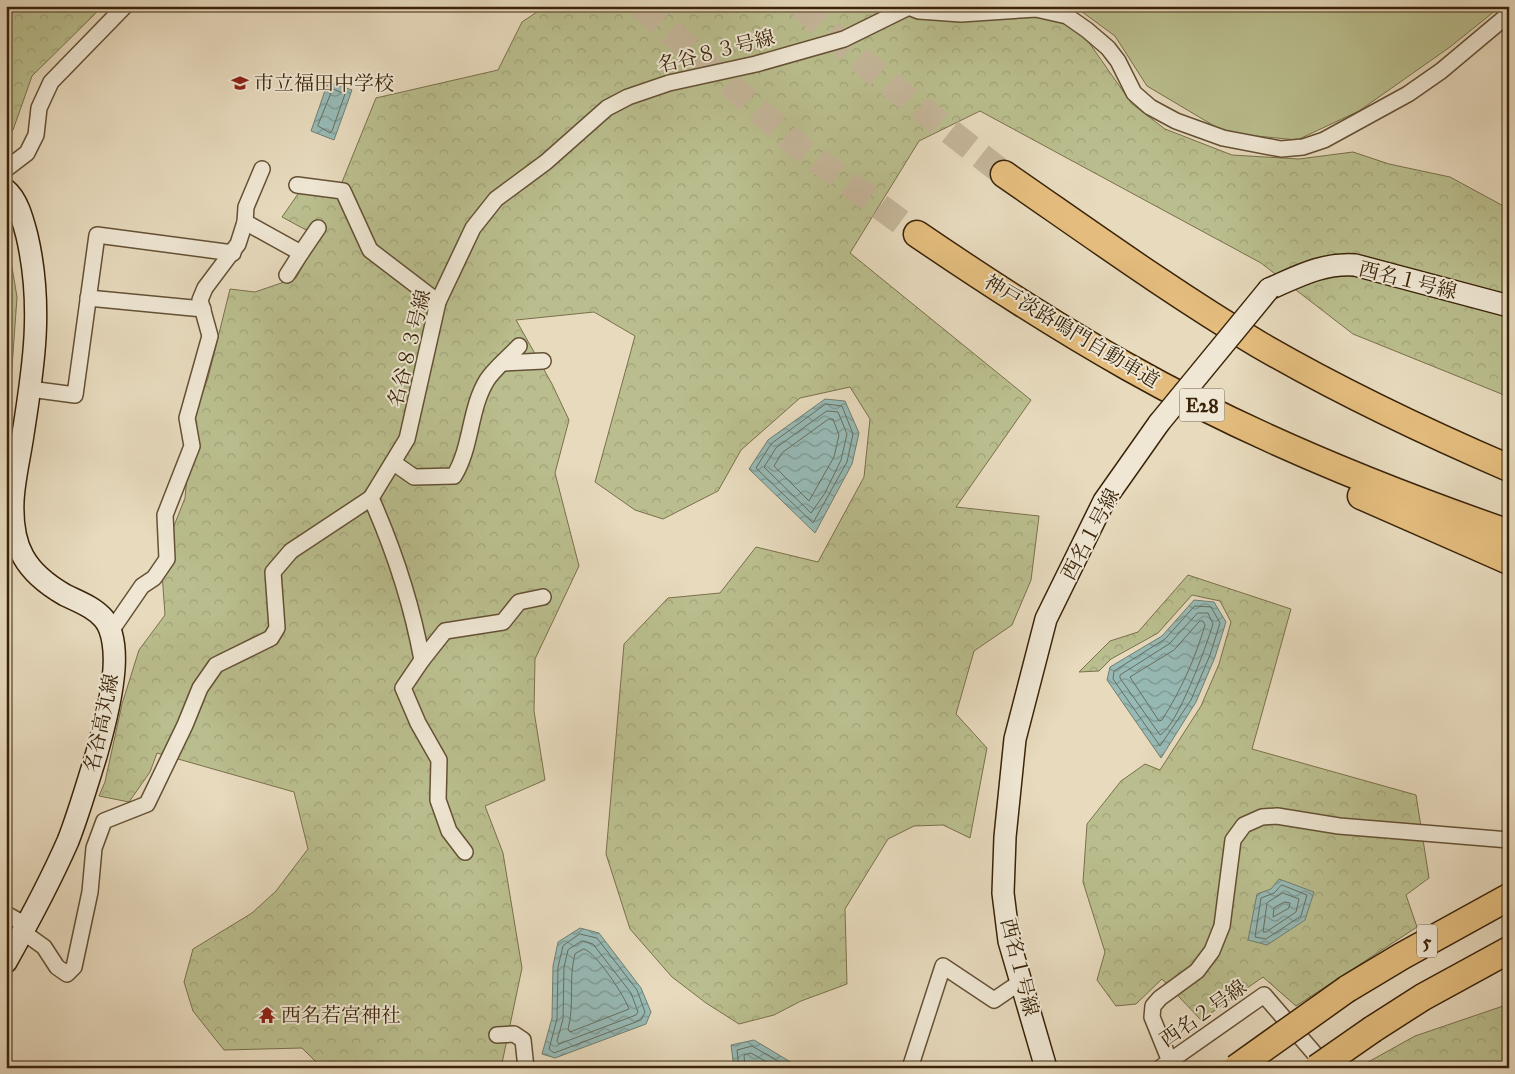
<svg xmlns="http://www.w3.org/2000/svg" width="1515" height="1074" font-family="'IM FELL Great Primer','Noto Serif JP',serif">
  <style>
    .green { fill: #babe8e; stroke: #7a704b }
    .forest { fill: url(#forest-crowns); stroke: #7a704b }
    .water { fill: url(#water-waves); stroke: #727e70 }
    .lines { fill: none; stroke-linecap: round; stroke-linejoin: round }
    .shore { stroke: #686e5f; stroke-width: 1 }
    .highway-tunnel { stroke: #c4b599; stroke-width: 26; stroke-dasharray: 26 13; stroke-linecap: butt }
    .street-casing { stroke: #655135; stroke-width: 18 }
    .secondary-casing { stroke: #3a2308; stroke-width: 24 }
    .highway-casing { stroke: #3a2308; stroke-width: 29 }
    .street { stroke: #efe7d4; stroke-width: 15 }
    .secondary { stroke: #efe7d4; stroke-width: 21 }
    .highway { stroke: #e4bd7e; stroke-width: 26 }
    .secondary-bridge-casing { stroke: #3a2308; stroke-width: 24; stroke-linecap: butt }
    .highway-bridge-casing { stroke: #3a2308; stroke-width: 29; stroke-linecap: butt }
    .secondary-bridge { stroke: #efe7d4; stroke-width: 21 }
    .highway-bridge { stroke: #e4bd7e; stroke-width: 26 }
    .labels { text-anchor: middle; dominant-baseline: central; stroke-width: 4; stroke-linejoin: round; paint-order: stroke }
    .shield { fill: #efe7d4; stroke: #705e45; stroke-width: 1 }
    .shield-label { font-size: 19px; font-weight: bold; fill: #3a2308 }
    .street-label { font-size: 20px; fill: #3a2308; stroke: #efe7d4 }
    .poi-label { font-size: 20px; fill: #3a2308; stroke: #efe7d4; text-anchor: start }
  </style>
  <defs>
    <pattern id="forest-crowns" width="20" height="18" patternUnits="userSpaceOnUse" patternTransform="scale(1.25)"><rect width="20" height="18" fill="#babe8e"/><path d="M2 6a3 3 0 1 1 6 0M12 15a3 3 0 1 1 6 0" fill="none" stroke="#a1a379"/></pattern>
    <pattern id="water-waves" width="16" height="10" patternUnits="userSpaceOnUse" patternTransform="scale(1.25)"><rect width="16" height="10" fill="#97bab6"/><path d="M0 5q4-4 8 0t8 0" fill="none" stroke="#7c9792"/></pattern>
  </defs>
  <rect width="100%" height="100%" fill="#e7dabd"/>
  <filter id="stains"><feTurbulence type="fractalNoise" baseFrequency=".004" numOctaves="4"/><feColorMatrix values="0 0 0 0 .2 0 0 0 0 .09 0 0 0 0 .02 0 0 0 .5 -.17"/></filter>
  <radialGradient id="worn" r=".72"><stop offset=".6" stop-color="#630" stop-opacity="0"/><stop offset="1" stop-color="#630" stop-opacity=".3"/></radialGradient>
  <polygon class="green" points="1074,6 1501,6 1450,47 1359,111 1297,140 1226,133 1147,86 1115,36"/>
  <g class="forest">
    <polygon points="6,6 103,6 32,76 13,130 6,136"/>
    <polygon points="546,6 1054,6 1067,11 1132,104 1165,129 1232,155 1299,159 1353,152 1389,164 1450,177 1509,209 1509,397 1353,334 1261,263 980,111 919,141 850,253 1031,400 956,507 1039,516 1031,580 1012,625 974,651 956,714 987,748 970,838 943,825 914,826 888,839 845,909 847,984 801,1001 774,1015 739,1024 706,1003 672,977 630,929 606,854 624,644 668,598 720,593 756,547 818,562 864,477 870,419 850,387 800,398 741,450 718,491 663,519 635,510 595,482 635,336 594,312 516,320 552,384 569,420 555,473 579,566 535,659 534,711 545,780 485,806 503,853 522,968 501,1068 322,1068 302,1048 224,1050 193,1011 184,982 193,949 252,913 276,891 308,849 294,792 157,753 150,772 129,802 99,796 105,782 122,704 139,650 165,615 161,559 185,498 192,421 208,378 230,289 255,292 296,278 319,237 282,217 300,191 336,197 376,98 498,70 522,22"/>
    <polygon points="6,231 17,297 11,382 6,410"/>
    <polygon points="1188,575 1291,609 1252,749 1416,795 1429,878 1406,895 1417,927 1296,1006 1263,977 1201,1020 1162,979 1136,1004 1116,1006 1097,980 1105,952 1083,882 1087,824 1121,781 1145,764 1160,770 1201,706 1219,664 1231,622 1220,601 1192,595 1158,633 1111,659 1099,671 1079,672 1110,641 1138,632"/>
    <polygon points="1509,1004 1509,1068 1361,1066 1415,1036"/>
  </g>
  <g class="water">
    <polygon points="328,82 352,90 334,140 311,131"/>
    <polygon points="825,399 845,401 859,433 852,464 815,533 749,469 768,440"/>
    <polygon points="1194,600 1214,602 1226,622 1215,657 1196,702 1161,758 1107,680 1110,667 1162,636"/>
    <polygon points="1279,879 1314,892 1305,920 1267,945 1248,940 1257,894 1271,889"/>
    <polygon points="580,928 599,933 641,988 651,1012 646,1024 555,1058 542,1054 552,1018 553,966 558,942"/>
    <polygon points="754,1040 794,1064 796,1068 734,1068 731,1045"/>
  </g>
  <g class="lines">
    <g class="shore">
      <polygon points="333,89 345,94 332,131 330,133 318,126"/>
      <polygon points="826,404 842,406 853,434 847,462 813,523 756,468 771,444"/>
      <polygon points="827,411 838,412 847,434 841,460 825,493 811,513 764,467 776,448"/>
      <polygon points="829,419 833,419 839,435 834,457 809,501 774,466 782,453"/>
      <polygon points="1195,606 1211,607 1220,623 1210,655 1191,700 1160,746 1113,679 1114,671 1165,639"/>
      <path d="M1198 613H1208L1213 624C1206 647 1178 725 1160 735L1120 678V675L1169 644Z"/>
      <path d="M1200 621H1203L1205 625C1195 659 1181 690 1162 720L1159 721 1130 677 1174 650Z"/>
      <polygon points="1282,885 1307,895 1301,916 1266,939 1255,937 1261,898 1274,893"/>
      <polygon points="1283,893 1299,899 1296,912 1266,932 1263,932 1267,903"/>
      <polygon points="1285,902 1290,903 1289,908 1273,917 1274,908"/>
      <polygon points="580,934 597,938 637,990 645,1012 641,1020 554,1053 549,1049 557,1019 558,967 563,946"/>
      <polygon points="582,941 593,944 631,993 638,1012 636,1015 559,1044 557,1041 563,1019 564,967 568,950"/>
      <path d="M584 949C596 952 625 997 629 1009L570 1032 568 1029C575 1004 568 979 575 954Z"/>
      <polyline points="739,1068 737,1050 752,1046 790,1068"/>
      <polyline points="745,1068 744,1055 751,1053 777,1068"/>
    </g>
    <g class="highway-tunnel">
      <polyline points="641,6 798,146 917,234"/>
      <polyline points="801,6 873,71 1004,174"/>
    </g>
    <g class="street-casing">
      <g id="street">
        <polyline points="906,6 919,11 961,14 1036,9 1067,16 1087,30 1108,48 1118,61 1134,93 1150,107 1176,121 1223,138 1281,149 1303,147 1324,140 1408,94 1441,71 1509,14"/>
        <polyline points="6,169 27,153 36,135 39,108 51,82 125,6"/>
        <polyline points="297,185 343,191 370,250 438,302"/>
        <polyline points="245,222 301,253 287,275"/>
        <polyline points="301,253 318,228"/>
        <polyline points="88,298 203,309"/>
        <polyline points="504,363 543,361"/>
        <polyline points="30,389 75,395 97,235 233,253"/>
        <path d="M394 463 414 477 454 476C472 447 469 409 487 380 495 368 509 357 519 346"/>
        <polyline points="111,631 142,586 154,578 167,559 165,515 192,446 187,418 210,336 200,300 205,288 238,244 245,222 246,207 262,169"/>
        <polyline points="422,660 445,631 503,622 519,602 543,597"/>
        <path d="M465 852 449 831 438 800 439 760 418 723 403 688 422 660C412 605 394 550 371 498L407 439 438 302 473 228 496 199 546 162 607 108 628 97 669 83 756 64 844 39 907 8"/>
        <polyline points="6,914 26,925"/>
        <polyline points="23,932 44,947 57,967 67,974 74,967 90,892 94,848 104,821 147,804 185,725 200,688 216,665 271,638 277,628 273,572 291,551 371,498"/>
        <polyline points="497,1035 514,1034 523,1040 526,1068"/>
        <polyline points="1169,1059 1152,1017 1153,1006 1160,998 1197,971 1212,951 1222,926 1233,840 1244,825 1262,817 1277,816 1339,826 1509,840"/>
        <polyline points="910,1068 943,966 994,1000 1022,981"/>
        <polyline points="1160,1068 1264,995 1327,1068"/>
      </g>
    </g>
    <g class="secondary-casing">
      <g id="secondary">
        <path d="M6 190C18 200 23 221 27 236 43 305 34 365 23 434 20 456 14 479 13 501 11 547 25 572 65 595 79 602 94 607 104 619 114 631 115 654 114 669 112 698 104 728 96 756 87 784 79 813 68 841 50 882 28 923 6 962"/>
        <path d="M1269 289C1299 276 1322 263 1355 265L1509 306"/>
        <polyline points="1046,1068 1009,941 1003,893 1005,837 1015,739 1046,619 1104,501 1159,423"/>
      </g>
    </g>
    <g class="highway-casing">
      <g id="highway">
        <path d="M1004 174C1088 232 1171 292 1258 344 1339 391 1423 431 1509 468"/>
        <path d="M917 234C986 281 1055 326 1128 367 1248 435 1379 488 1509 533"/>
        <polyline points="1361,496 1509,561"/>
        <polyline points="1347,989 1402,956 1509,897"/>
        <polyline points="1373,1029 1423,997 1509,950"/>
      </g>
    </g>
    <use href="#street" class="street"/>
    <use href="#secondary" class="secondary"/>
    <use href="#highway" class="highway"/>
    <g class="secondary-bridge-casing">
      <polyline id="secondary-bridge" points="1159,423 1269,289"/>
    </g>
    <g class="highway-bridge-casing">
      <g id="highway-bridge">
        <polyline points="1236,1068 1347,989"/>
        <polyline points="1317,1068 1373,1029"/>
      </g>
    </g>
    <use href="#secondary-bridge" class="secondary-bridge"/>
    <use href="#highway-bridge" class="highway-bridge"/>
  </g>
  <defs>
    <g id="school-bare" transform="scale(1.35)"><path d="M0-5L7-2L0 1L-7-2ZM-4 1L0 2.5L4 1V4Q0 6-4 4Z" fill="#8f2418" stroke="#efe7d4" stroke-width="2.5" paint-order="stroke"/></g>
    <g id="temple-bare" transform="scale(1.35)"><path d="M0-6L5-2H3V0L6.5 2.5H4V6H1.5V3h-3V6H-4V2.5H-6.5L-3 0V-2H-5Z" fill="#8f2418" stroke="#efe7d4" stroke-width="2.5" paint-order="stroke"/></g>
  </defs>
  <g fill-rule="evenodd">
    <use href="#school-bare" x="240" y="83"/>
    <use href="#temple-bare" x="267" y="1015"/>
  </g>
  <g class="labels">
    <g class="shield">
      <rect x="1179.5" y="388.5" width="45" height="33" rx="4"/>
      <rect x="1417" y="924.5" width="20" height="33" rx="4"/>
    </g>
    <g class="shield-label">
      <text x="1202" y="405">E28</text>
      <text x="1427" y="941">5</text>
    </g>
    <g class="street-label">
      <text transform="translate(716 51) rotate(-14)">名谷８３号線</text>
      <text transform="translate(1408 280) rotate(14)">西名１号線</text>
      <text transform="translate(1072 331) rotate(31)">神戸淡路鳴門自動車道</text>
      <text transform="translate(409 348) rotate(-76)">名谷８３号線</text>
      <text transform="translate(1090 534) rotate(-62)">西名１号線</text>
      <text transform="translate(101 723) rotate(-78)">名谷高丸線</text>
      <text transform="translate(1020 967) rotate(76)">西名１号線</text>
      <text transform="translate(1203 1013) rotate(-35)">西名２号線</text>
    </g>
    <g class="poi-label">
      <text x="254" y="83">市立福田中学校</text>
      <text x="281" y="1015">西名若宮神社</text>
    </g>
  </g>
  <rect width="1515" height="1074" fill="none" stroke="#e7dabd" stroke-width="25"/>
  <rect x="8" y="8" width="1500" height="1059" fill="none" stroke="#3a2308" stroke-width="2.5"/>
  <rect x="12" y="12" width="1490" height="1049" fill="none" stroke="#3a2308"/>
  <rect width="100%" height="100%" filter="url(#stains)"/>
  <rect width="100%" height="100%" fill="url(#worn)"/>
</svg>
